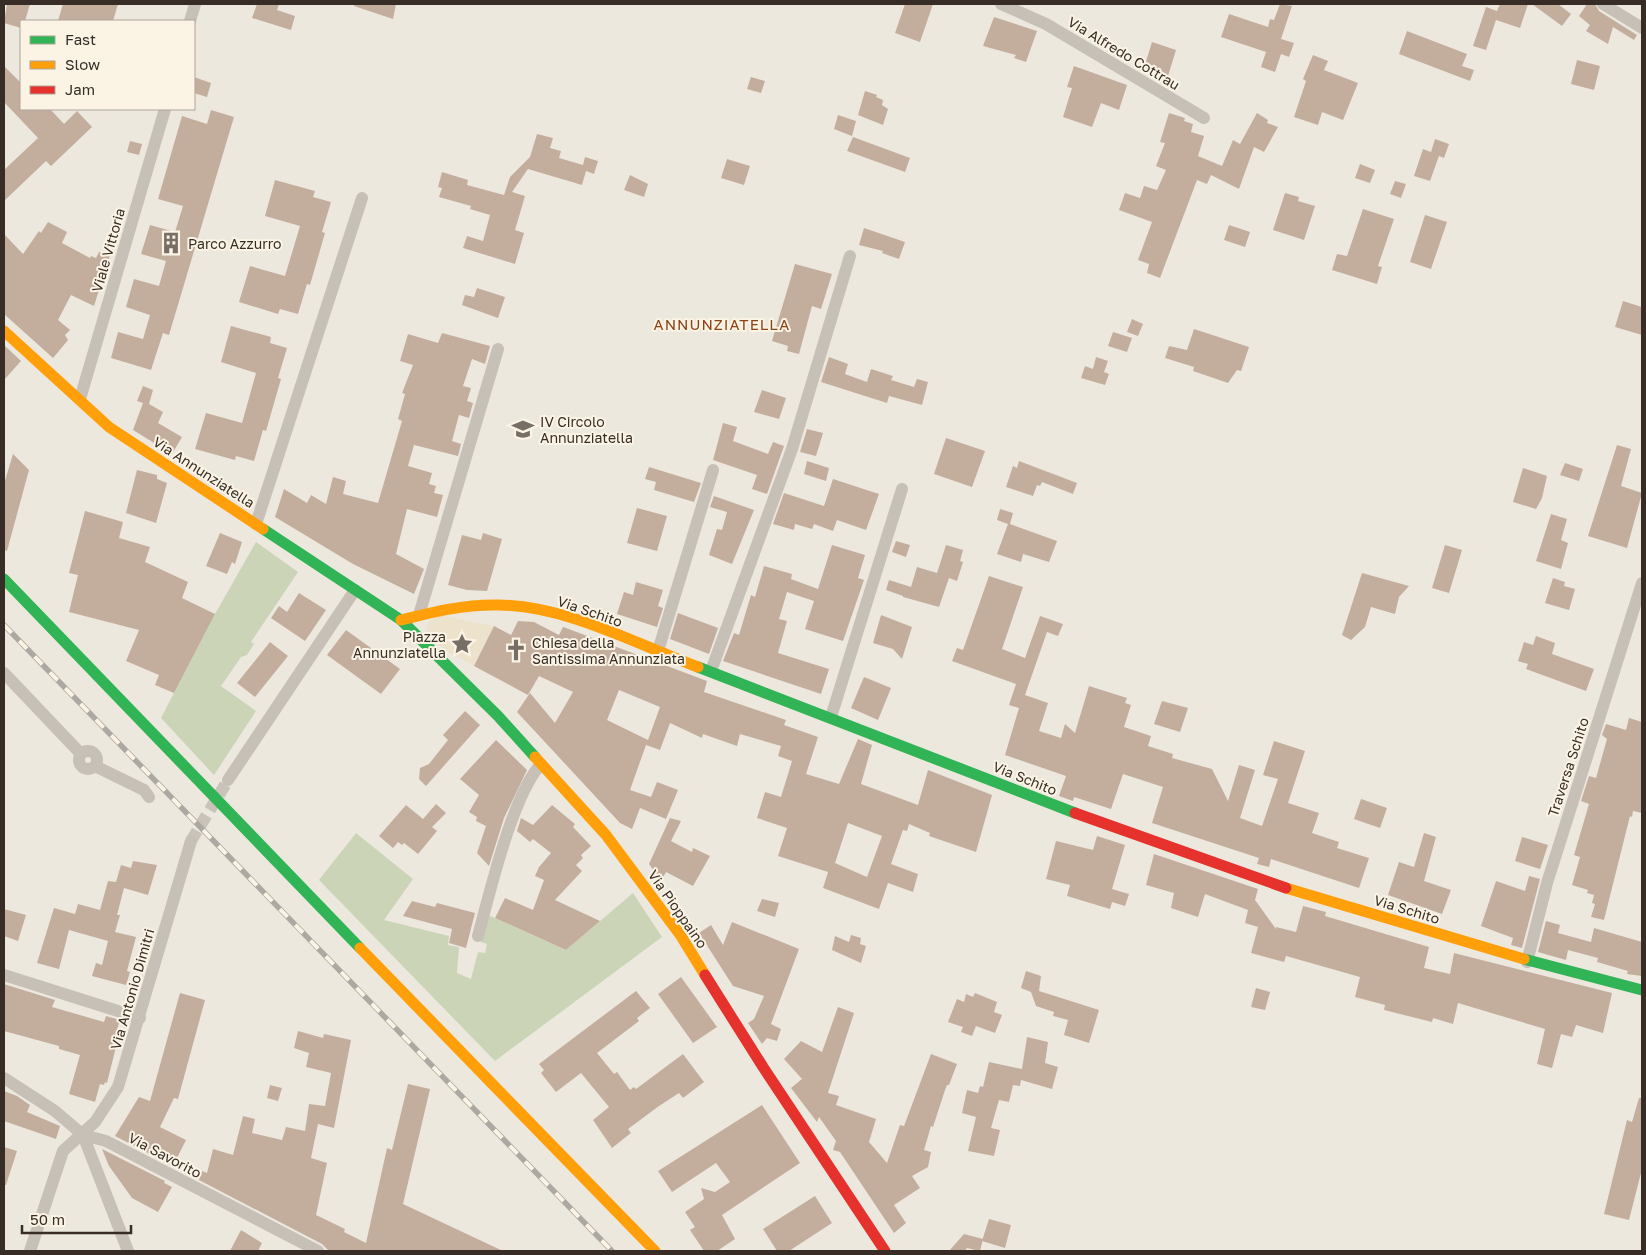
<svg xmlns="http://www.w3.org/2000/svg" width="1646" height="1255" font-family="'Golos Text',sans-serif">
  <style>
    .green { fill: #cbd4b7 }
    .plaza { fill: #ede2cc }
    .building { fill: #c3ae9e; fill-rule: evenodd }
    .lines { fill: none; stroke-linecap: round; stroke-linejoin: round }
    .street-tunnel { stroke: #c9c3b9; stroke-width: 12; stroke-dasharray: 12 6; stroke-linecap: butt }
    .street { stroke: #c6c0b7; stroke-width: 12 }
    .fast { stroke: #30b455; stroke-width: 11 }
    .slow { stroke: #ff9f0a; stroke-width: 11 }
    .jam { stroke: #e5322d; stroke-width: 11 }
    .rail-casing { stroke: #ada8a2; stroke-width: 5.5 }
    .rail { stroke: #fbf4e5; stroke-width: 4; stroke-dasharray: 11; stroke-linecap: butt }
    .labels { text-anchor: middle; dominant-baseline: central; stroke-width: 4; stroke-linejoin: round; paint-order: stroke }
    .street-label { font-size: 14px; fill: #372d26; stroke: #fbf4e5 }
    .poi-label { font-size: 14px; fill: #372d26; stroke: #fbf4e5; text-anchor: start }
    .neighbourhood-label { font-size: 15px; letter-spacing: 1px; fill: #8d4318; stroke: #fbf4e5 }
  </style>
  <rect width="100%" height="100%" fill="#ede8de"/>
  <g class="green">
    <polygon points="256,542 298,572 251,642 254,644 247,655 241,657 221,686 256,711 214,775 161,718 215,614"/>
    <polygon points="356,833 413,879 384,920 449,936 448,945 459,947 457,973 471,979 478,952 485,953 487,944 481,942 488,915 566,950 633,893 662,937 495,1061 319,880"/>
  </g>
  <polygon class="plaza" points="438,615 494,626 474,666 450,653 427,636 427,624"/>
  <g class="building">
    <polygon points="7,4 30,4 25,21 21,21 21,28 4,23"/>
    <polygon points="63,4 118,4 113,21 58,21"/>
    <polygon points="257,4 279,4 277,10 295,16 291,30 252,18"/>
    <polygon points="355,4 396,4 393,19 354,6"/>
    <polygon points="905,4 933,4 920,42 895,33"/>
    <polygon points="1280,4 1292,6 1281,39 1294,43 1289,57 1281,54 1275,72 1261,67 1266,52 1221,37 1229,14 1268,27 1270,19 1274,20"/>
    <polygon points="1500,4 1528,4 1520,28 1496,20 1486,50 1473,46 1486,7 1497,11"/>
    <polygon points="1532,4 1558,4 1571,14 1562,26"/>
    <polygon points="1587,4 1595,4 1599,11 1637,35 1634,40 1613,27 1608,44 1586,31 1590,25 1579,16"/>
    <polygon points="994,17 1037,31 1026,62 1014,58 1016,55 983,46"/>
    <polygon points="1407,31 1467,54 1462,66 1474,70 1470,81 1399,54"/>
    <polygon points="1152,42 1176,50 1168,76 1144,68"/>
    <polygon points="1313,55 1328,61 1324,70 1358,83 1343,120 1322,112 1318,125 1294,117 1306,81 1303,79"/>
    <polygon points="1577,60 1600,66 1594,90 1571,84"/>
    <polygon points="4,66 21,83 21,109 50,109 64,124 77,111 92,127 51,166 46,161 4,201 4,170 38,138 4,102"/>
    <polygon points="1074,66 1127,85 1119,110 1101,103 1092,127 1063,117 1072,88 1067,87"/>
    <polygon points="194,77 211,83 207,97 194,93"/>
    <polygon points="751,77 765,81 761,93 747,89"/>
    <polygon points="865,91 877,95 876,97 883,100 882,105 888,109 883,125 858,115"/>
    <polygon points="211,110 234,117 169,335 163,333 151,370 111,358 118,332 143,339 150,315 126,307 134,279 159,286 166,261 141,254 150,225 175,232 183,206 158,199 182,116 207,124"/>
    <polygon points="1169,113 1185,118 1184,121 1193,124 1191,132 1204,136 1198,156 1222,166 1233,140 1240,144 1257,113 1268,120 1267,123 1278,127 1264,152 1254,147 1239,189 1211,175 1207,184 1197,180 1160,278 1147,273 1149,264 1138,260 1152,222 1119,210 1125,193 1140,198 1144,186 1157,190 1166,170 1156,166 1165,143 1160,142"/>
    <polygon points="838,115 856,121 852,136 834,129"/>
    <polygon points="537,134 553,138 550,148 561,151 559,158 583,165 585,157 598,161 594,174 586,171 582,185 528,169 512,192 525,196 515,230 524,233 515,264 463,248 467,236 483,241 490,215 470,209 471,206 439,197 442,188 438,187 442,172 468,180 467,185 504,195 510,177 530,157"/>
    <polygon points="853,137 910,158 905,172 847,151"/>
    <polygon points="1435,139 1449,144 1444,158 1439,156 1430,181 1414,176 1423,149 1431,152"/>
    <polygon points="130,141 142,144 139,155 127,152"/>
    <polygon points="727,159 750,166 744,185 721,178"/>
    <polygon points="1360,164 1375,170 1370,183 1355,178"/>
    <polygon points="630,175 648,184 644,197 624,190"/>
    <polygon points="275,180 315,191 313,197 331,202 322,232 325,233 310,285 307,284 298,314 280,309 278,314 239,302 250,266 285,276 300,226 265,216"/>
    <polygon points="1395,181 1406,184 1401,198 1390,194"/>
    <polygon points="1285,193 1299,197 1298,201 1315,206 1304,240 1273,230"/>
    <polygon points="1363,209 1394,219 1378,266 1382,267 1377,284 1332,270 1337,254 1347,256"/>
    <polygon points="1425,215 1447,222 1431,269 1410,262"/>
    <polygon points="48,222 67,232 62,243 90,258 91,256 96,258 99,252 110,255 94,306 71,295 58,320 70,330 65,335 68,340 53,358 4,314 4,234 23,254 39,231 41,233"/>
    <polygon points="1229,225 1250,232 1245,247 1224,240"/>
    <polygon points="864,228 905,242 899,259 882,253 883,251 859,245"/>
    <polygon points="795,264 832,274 821,309 812,306 799,354 787,351 788,346 772,341"/>
    <polygon points="477,288 505,297 498,318 462,305 465,295 474,297"/>
    <polygon points="1623,301 1642,307 1642,335 1615,327"/>
    <polygon points="1132,319 1143,324 1138,336 1127,332"/>
    <polygon points="231,326 271,337 270,343 287,348 278,378 281,379 266,431 263,430 254,461 236,456 235,460 195,449 206,413 242,423 256,373 221,362"/>
    <polygon points="1194,329 1249,347 1241,371 1237,370 1228,383 1193,371 1194,367 1165,358 1169,346 1187,350"/>
    <polygon points="1113,332 1132,338 1127,352 1108,346"/>
    <polygon points="442,333 490,346 485,364 472,359 463,386 471,388 467,401 473,403 469,418 459,415 452,441 461,444 458,456 414,445 408,466 432,473 429,484 436,486 434,493 443,495 437,517 407,509 396,554 424,569 414,594 353,564 275,517 284,489 307,503 311,495 326,504 333,477 346,481 343,494 378,503 402,421 398,419 405,394 402,393 413,365 400,361 408,334 438,343"/>
    <polygon points="4,345 21,361 4,380"/>
    <polygon points="829,357 848,364 845,374 867,382 871,369 893,376 891,380 914,387 917,379 928,382 922,405 889,396 887,403 821,382"/>
    <polygon points="1096,357 1108,361 1104,372 1109,374 1105,385 1081,378 1085,366 1093,369"/>
    <polygon points="143,386 153,390 149,404 163,412 158,423 182,437 172,454 133,430 143,403 137,401"/>
    <polygon points="762,390 786,398 779,419 754,412"/>
    <polygon points="723,423 737,427 733,441 768,454 773,442 784,446 767,494 752,489 757,475 713,460"/>
    <polygon points="807,429 823,433 816,456 800,452"/>
    <polygon points="946,438 985,451 972,487 934,474"/>
    <polygon points="1617,445 1631,449 1621,486 1642,493 1627,548 1588,536"/>
    <polygon points="13,454 29,470 7,551 4,550 4,484"/>
    <polygon points="807,461 829,468 826,481 804,474"/>
    <polygon points="1019,461 1077,483 1073,494 1042,482 1040,486 1037,485 1033,496 1006,487 1013,466 1017,468"/>
    <polygon points="1565,463 1583,469 1579,481 1560,475"/>
    <polygon points="649,467 701,483 694,502 654,490 656,482 645,479"/>
    <polygon points="1523,468 1547,476 1542,498 1536,509 1513,502"/>
    <polygon points="137,470 157,475 157,479 167,483 156,523 126,513"/>
    <polygon points="833,479 879,494 866,530 837,520 833,531 814,524 812,529 795,524 794,530 773,524 784,493 824,506"/>
    <polygon points="714,496 754,510 732,564 709,555 717,529 722,530 727,512 710,507"/>
    <polygon points="637,508 667,516 657,551 627,543"/>
    <polygon points="1000,509 1013,513 1010,524 1057,541 1049,562 1023,554 1021,562 997,554 1008,524 997,520"/>
    <polygon points="85,511 123,522 119,538 150,547 145,562 188,582 182,598 215,614 174,693 155,685 159,675 126,661 139,630 69,612 78,575 69,573"/>
    <polygon points="1551,514 1567,519 1561,540 1568,543 1561,569 1536,561"/>
    <polygon points="220,533 242,542 235,564 232,562 227,574 206,566"/>
    <polygon points="483,533 502,539 487,591 467,590 448,585 462,535 481,540"/>
    <polygon points="896,541 910,545 906,557 892,552"/>
    <polygon points="832,545 865,555 858,578 864,580 843,641 805,629 814,601 787,592 779,619 787,621 778,653 829,669 821,694 723,661 734,633 739,635 751,595 755,597 764,566 792,574 791,579 818,589"/>
    <polygon points="946,545 963,550 960,561 963,562 957,581 949,578 939,607 903,597 903,596 886,590 889,580 911,587 917,567 937,573"/>
    <polygon points="1445,545 1462,550 1449,593 1432,588"/>
    <polygon points="1362,573 1409,586 1399,597 1395,614 1371,607 1365,627 1351,640 1342,635"/>
    <polygon points="989,576 1023,587 1002,649 1025,658 1040,616 1063,624 1058,636 1047,632 1025,695 1048,703 1039,731 1061,738 1065,724 1075,733 1089,686 1127,698 1125,703 1131,705 1124,727 1151,736 1148,746 1173,754 1172,758 1212,769 1228,801 1239,765 1255,770 1240,818 1262,826 1278,779 1263,775 1274,741 1305,751 1288,803 1319,813 1312,833 1339,842 1337,848 1369,858 1359,888 1271,859 1269,867 1257,864 1259,858 1152,823 1163,787 1123,774 1111,809 1074,797 1073,801 1059,796 1066,776 1005,755 1019,708 1009,705 1016,684 952,661 957,648 963,650"/>
    <polygon points="1553,578 1565,582 1564,586 1575,589 1569,610 1545,603"/>
    <polygon points="636,582 663,590 658,606 663,608 657,627 617,614 624,592 633,595"/>
    <polygon points="299,593 326,610 305,641 271,618 279,606 287,612"/>
    <polygon points="678,613 718,628 709,654 670,639"/>
    <polygon points="881,615 912,627 902,659 893,649 873,643"/>
    <path d="M518 621 534 622 559 635 563 627 566 628 707 681 704 692 786 720 784 725 818 737 806 774 839 784 858 739 872 745 861 784 918 805 928 770 992 795 976 852 929 836 930 833 909 824 907 831 903 830 891 864 918 874 913 892 888 883 879 909 823 888 828 872 778 856 787 828 757 818 765 792 781 797 792 761 778 756 781 746 740 734 737 746 703 734 702 738 670 723 660 750 646 745 630 790 651 797 657 782 678 790 666 819 640 808 632 829 620 823 517 712 530 693 555 723 573 692 539 676 528 695 474 666 494 626 511 635ZM619 690 660 707 648 740 607 720ZM848 823 882 836 867 877 835 863Z"/>
    <polygon points="346,630 400,669 381,694 327,655"/>
    <polygon points="1536,636 1555,643 1552,654 1594,669 1586,691 1526,669 1528,664 1518,661 1524,642 1533,645"/>
    <polygon points="270,642 288,656 255,697 237,683"/>
    <polygon points="864,677 891,688 878,720 851,708"/>
    <polygon points="1162,701 1188,708 1180,732 1154,724"/>
    <polygon points="465,711 480,725 426,786 419,779 420,768 429,764 448,740 443,735"/>
    <polygon points="1629,718 1642,722 1642,813 1633,811 1632,817 1630,816 1604,920 1591,917 1595,904 1592,903 1594,895 1587,893 1588,890 1572,885 1580,857 1574,855 1589,804 1581,801 1589,776 1596,778 1607,739 1602,735 1606,724 1626,730"/>
    <polygon points="496,740 527,770 504,818 489,866 477,853 486,826 476,821 477,817 469,812 479,795 460,779"/>
    <polygon points="1361,799 1387,808 1380,828 1354,819"/>
    <polygon points="436,804 446,813 432,827 437,831 418,854 404,843 402,845 398,842 393,848 379,836 406,805 423,819"/>
    <polygon points="552,805 575,824 573,827 591,846 581,855 583,858 576,865 582,871 555,900 600,921 566,950 495,918 505,898 533,910 544,880 535,876 539,867 551,853 533,839 530,842 517,831 521,818 533,825"/>
    <polygon points="670,818 681,821 671,841 692,852 693,848 710,856 693,886 666,872 661,881 649,864"/>
    <polygon points="1424,833 1436,837 1424,881 1451,890 1442,914 1388,895 1399,862 1414,867"/>
    <polygon points="1097,836 1125,845 1112,889 1129,894 1125,906 1112,902 1110,909 1067,896 1070,885 1046,879 1056,841 1093,850"/>
    <polygon points="1522,837 1548,845 1540,869 1515,861"/>
    <polygon points="1154,854 1258,889 1255,900 1276,929 1276,927 1296,932 1303,906 1326,912 1325,916 1429,947 1424,968 1450,974 1454,953 1612,993 1603,1033 1576,1025 1572,1037 1561,1034 1552,1068 1537,1064 1545,1029 1458,1003 1453,1024 1433,1018 1432,1022 1384,1010 1385,1005 1355,997 1360,977 1286,956 1284,962 1251,953 1258,927 1245,923 1248,910 1205,894 1198,917 1171,908 1174,893 1146,885"/>
    <polygon points="133,861 157,865 148,895 124,888 117,915 120,915 115,932 136,937 127,971 130,972 126,985 92,976 96,963 102,965 108,941 69,930 59,969 37,963 54,908 75,914 78,904 100,910 108,881 116,882 121,865 131,868"/>
    <polygon points="1529,876 1540,879 1522,948 1511,945 1513,938 1481,926 1496,881 1525,891"/>
    <polygon points="762,899 779,903 775,917 757,911"/>
    <polygon points="412,901 435,907 437,903 475,913 466,948 449,943 452,929 403,916"/>
    <polygon points="4,909 26,915 18,941 4,936"/>
    <polygon points="1546,921 1560,925 1558,933 1591,942 1594,928 1642,942 1642,976 1627,974 1628,971 1597,962 1598,958 1568,950 1566,960 1538,952"/>
    <polygon points="732,922 799,949 771,1024 781,1029 777,1041 767,1038 762,1044 748,1023 754,1019 764,996 733,986 699,933 711,925 723,945"/>
    <polygon points="851,935 861,938 860,944 866,946 861,963 832,950 835,936 849,942"/>
    <polygon points="1026,971 1041,976 1039,991 1099,1010 1089,1043 1064,1035 1068,1020 1053,1016 1054,1012 1036,1006 1031,992 1021,988"/>
    <polygon points="681,977 717,1027 693,1043 658,994"/>
    <polygon points="4,984 55,1000 52,1007 104,1022 106,1016 120,1020 112,1046 116,1047 107,1083 105,1082 104,1085 100,1084 95,1102 69,1094 80,1055 59,1049 59,1046 4,1031"/>
    <polygon points="1256,988 1270,992 1265,1010 1251,1007"/>
    <polygon points="636,991 650,1008 637,1018 639,1021 597,1053 614,1074 617,1072 630,1090 634,1087 636,1089 683,1054 704,1082 683,1098 679,1093 659,1106 628,1129 631,1133 612,1148 593,1120 609,1107 581,1073 556,1092 541,1073 544,1070 539,1064"/>
    <polygon points="180,993 205,1000 178,1099 174,1098 160,1127 186,1140 173,1166 115,1136 139,1097 150,1101"/>
    <polygon points="975,993 997,1002 994,1012 1002,1015 995,1033 976,1026 972,1036 961,1032 963,1027 948,1022 957,999 964,1002 966,994 973,997"/>
    <polygon points="838,1007 854,1013 828,1093 839,1096 836,1105 876,1119 869,1142 887,1163 900,1125 904,1126 931,1054 957,1064 949,1085 947,1085 945,1090 933,1127 931,1126 924,1150 931,1152 928,1167 912,1176 920,1188 894,1205 906,1223 894,1233 840,1152 833,1150 836,1141 819,1117 817,1122 791,1088 802,1079 784,1059 801,1041 822,1052"/>
    <polygon points="298,1031 323,1038 324,1034 351,1040 334,1128 318,1124 311,1158 327,1163 316,1215 345,1229 344,1232 366,1243 387,1148 392,1150 408,1084 430,1089 403,1204 503,1251 329,1251 322,1244 199,1180 202,1171 207,1173 213,1149 233,1155 243,1116 255,1119 252,1133 282,1140 286,1127 305,1131 309,1104 325,1106 331,1073 306,1067 309,1053 294,1048"/>
    <polygon points="1027,1037 1048,1042 1045,1063 1058,1067 1052,1089 1021,1080 1020,1086 1013,1085 1009,1102 999,1100 991,1128 1000,1130 994,1156 968,1151 976,1117 962,1113 967,1090 978,1093 980,1086 983,1087 989,1062 1022,1069"/>
    <polygon points="270,1085 282,1088 278,1101 267,1098"/>
    <polygon points="4,1091 17,1096 30,1105 27,1112 60,1126 56,1139 4,1121"/>
    <polygon points="1639,1098 1642,1098 1642,1169 1629,1220 1604,1214 1627,1120 1632,1122"/>
    <polygon points="762,1105 800,1163 722,1215 735,1239 717,1251 704,1251 690,1230 695,1227 685,1212 704,1199 701,1188 715,1192 730,1182 716,1163 672,1192 658,1171"/>
    <polygon points="4,1147 17,1151 6,1185 4,1185"/>
    <polygon points="102,1149 165,1181 164,1183 172,1187 158,1212 132,1198 109,1166"/>
    <polygon points="815,1196 832,1223 789,1251 777,1251 763,1229"/>
    <polygon points="989,1219 1011,1225 1005,1248 982,1241"/>
    <polygon points="241,1230 262,1243 258,1251 230,1251"/>
    <polygon points="964,1234 983,1239 980,1251 967,1248 965,1251 949,1251"/>
  </g>
  <g class="lines">
    <polyline class="street-tunnel" points="191,841 228,780"/>
    <g class="street">
      <polyline points="1001,4 1046,24 1204,118"/>
      <polyline points="1603,4 1642,28"/>
      <polyline points="190,21 195,4"/>
      <polyline points="80,399 165,109"/>
      <polyline points="256,524 362,198"/>
      <polyline points="419,615 498,349"/>
      <polyline points="658,651 713,470"/>
      <polyline points="711,671 792,449 850,256"/>
      <polyline points="4,673 81,754"/>
      <polyline points="831,717 902,489"/>
      <circle cx="88" cy="760" r="9"/>
      <polyline points="95,766 144,790 149,797"/>
      <polyline points="228,780 355,590"/>
      <path d="M478 936C490 892 512 796 541 764"/>
      <polyline points="1527,962 1547,883 1642,583"/>
      <polyline points="4,975 140,1018"/>
      <polyline points="4,1078 55,1111 83,1135 106,1141 318,1251"/>
      <polyline points="83,1135 128,1251"/>
      <polyline points="30,1251 63,1151 95,1122 118,1087 191,841"/>
    </g>
    <g class="fast">
      <polyline points="263,529 401,620 498,716 535,757"/>
      <polyline points="4,579 360,948"/>
      <polyline points="698,667 1075,813"/>
      <polyline points="1524,959 1642,990"/>
    </g>
    <g class="slow">
      <polyline points="4,331 109,427 263,529"/>
      <path d="M401 620C433 612 465 604 499 605 567 606 634 643 698 667"/>
      <polyline points="535,757 606,835 681,936 705,975"/>
      <polyline points="1286,888 1524,959"/>
      <polyline points="360,948 655,1251"/>
    </g>
    <g class="jam">
      <polyline points="1075,813 1286,888"/>
      <polyline points="705,975 763,1067 885,1251"/>
    </g>
    <g class="rail-casing">
      <polyline id="rail" points="4,625 612,1251"/>
    </g>
    <use href="#rail" class="rail"/>
  </g>
  <defs>
    <g id="building-bare" transform="scale(1.725)"><path d="M-4-6H4V6H1V3H-1V6H-4ZM-2.5-4.3h1.7v1.8h-1.7ZM.8-4.3h1.7v1.8H.8ZM-2.5-1h1.7V.8h-1.7ZM.8-1h1.7V.8H.8Z" fill="#776e66" stroke="#fbf4e5" stroke-width="2.5" paint-order="stroke"/></g>
    <g id="school-bare" transform="scale(1.725)"><path d="M0-5L7-2L0 1L-7-2ZM-4 1L0 2.5L4 1V4Q0 6-4 4Z" fill="#776e66" stroke="#fbf4e5" stroke-width="2.5" paint-order="stroke"/></g>
    <g id="sight-bare" transform="scale(1.725)"><path d="M0-6L1.8-2.2L6-1.7L2.9 1.2L3.7 5.4L0 3.3L-3.7 5.4L-2.9 1.2L-6-1.7L-1.8-2.2Z" fill="#776e66" stroke="#fbf4e5" stroke-width="2.5" paint-order="stroke"/></g>
    <g id="church-bare" transform="scale(1.725)"><path d="M-1.2-6h2.4v3.5h3.3v2.4h-3.3V6h-2.4V-.1h-3.3v-2.4h3.3Z" fill="#776e66" stroke="#fbf4e5" stroke-width="2.5" paint-order="stroke"/></g>
  </defs>
  <g fill-rule="evenodd">
    <use href="#building-bare" x="171" y="243"/>
    <use href="#school-bare" x="523" y="429"/>
    <use href="#sight-bare" x="462" y="644"/>
    <use href="#church-bare" x="516" y="650"/>
  </g>
  <g class="labels">
    <g class="street-label">
      <text transform="translate(1124 53) rotate(31)">Via Alfredo Cottrau</text>
      <text transform="translate(108 250) rotate(-74)">Viale Vittoria</text>
      <text transform="translate(204 472) rotate(33)">Via Annunziatella</text>
      <text transform="translate(590 611) rotate(19)">Via Schito</text>
      <text transform="translate(1568 767) rotate(-72)">Traversa Schito</text>
      <text transform="translate(1025 778) rotate(22)">Via Schito</text>
      <text transform="translate(678 909) rotate(55)">Via Pioppaino</text>
      <text transform="translate(1407 909) rotate(17)">Via Schito</text>
      <text transform="translate(132 989) rotate(-74)">Via Antonio Dimitri</text>
      <text transform="translate(165 1155) rotate(28)">Via Savorito</text>
    </g>
    <g class="poi-label">
      <text x="188" y="243">Parco Azzurro</text>
      <text x="540" y="421">IV Circolo<tspan x="540" dy="16">Annunziatella</tspan></text>
      <text x="446" y="636" text-anchor="end">Piazza<tspan x="446" dy="16">Annunziatella</tspan></text>
      <text x="532" y="642">Chiesa della<tspan x="532" dy="16">Santissima Annunziata</tspan></text>
    </g>
    <g class="neighbourhood-label">
      <text x="722" y="324">ANNUNZIATELLA</text>
    </g>
  </g>
  <rect width="1646" height="1255" fill="none" stroke="#372d26" stroke-width="10"/>
  <rect x="20" y="20" width="175" height="90" fill="#fbf4e5" stroke="#ada499"/>
  <rect x="30" y="36" width="25" height="8" fill="#30b455" stroke="#ada499"/>
  <text x="65" y="45" font-size="15" fill="#372d26">Fast</text>
  <rect x="30" y="61" width="25" height="8" fill="#ff9f0a" stroke="#ada499"/>
  <text x="65" y="70" font-size="15" fill="#372d26">Slow</text>
  <rect x="30" y="86" width="25" height="8" fill="#e5322d" stroke="#ada499"/>
  <text x="65" y="95" font-size="15" fill="#372d26">Jam</text>
  <path d="M22 1225v8h109v-8" fill="none" stroke="#372d26" stroke-width="2.5"/>
  <text x="30" y="1225" font-size="15" fill="#372d26" stroke="#fbf4e5" stroke-width="4" paint-order="stroke">50 m</text>
</svg>
